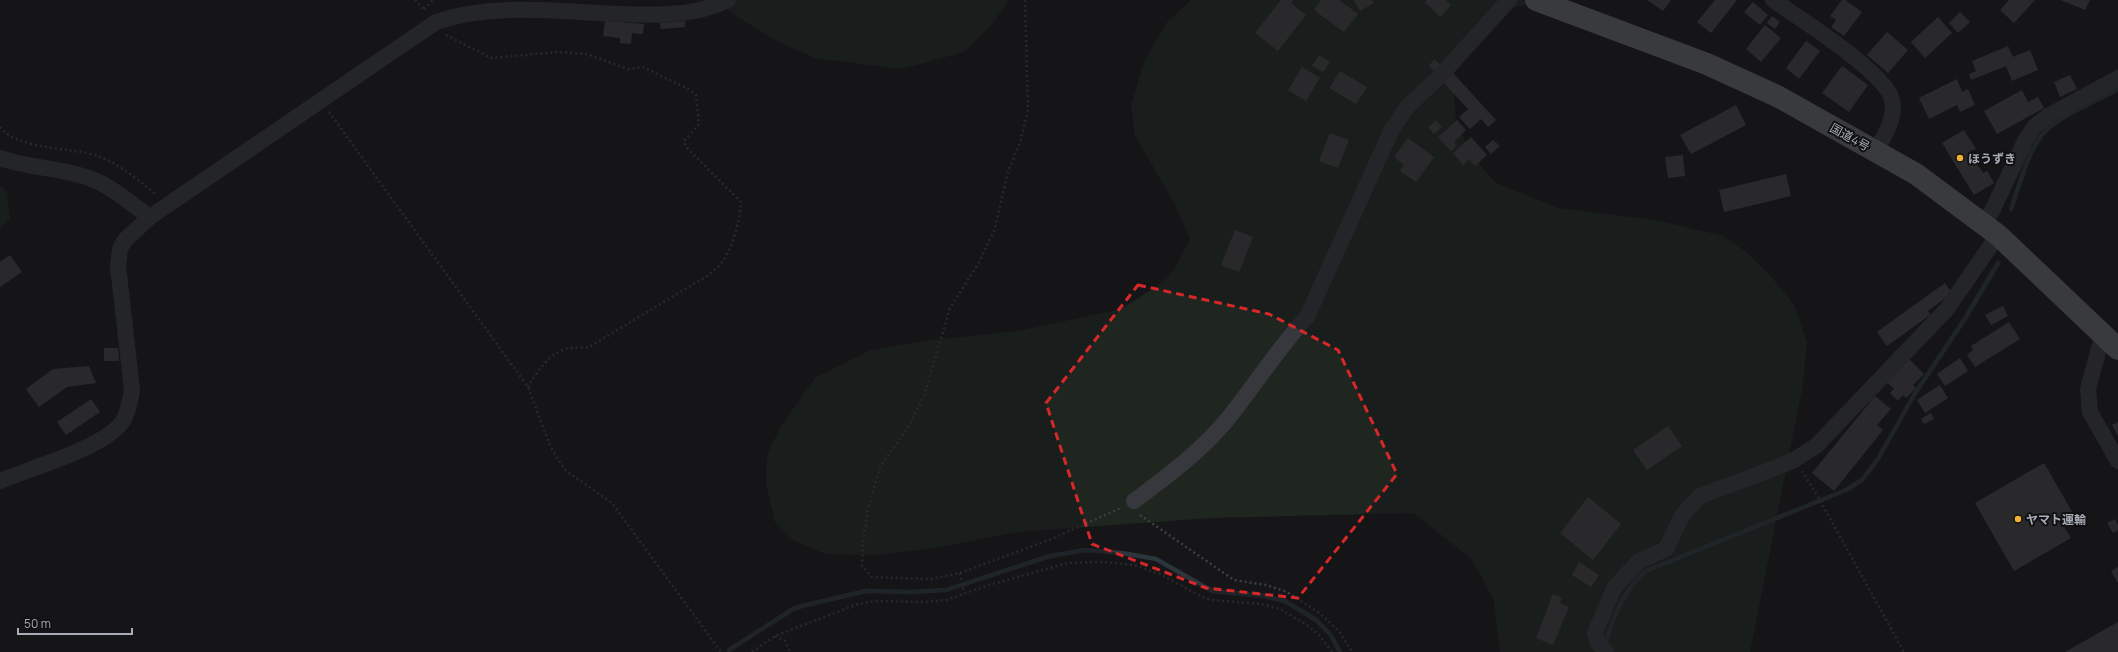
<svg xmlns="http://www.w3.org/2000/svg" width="2118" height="652" font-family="Manrope,'Noto Sans JP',sans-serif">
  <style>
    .green { fill: #1e261f }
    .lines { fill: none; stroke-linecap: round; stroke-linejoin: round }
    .stream { stroke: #2c353c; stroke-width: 4.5 }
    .building { fill: #404145 }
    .path { stroke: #3d3f44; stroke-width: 2.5; stroke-dasharray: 2 3; stroke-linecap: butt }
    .street { stroke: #37383d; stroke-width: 16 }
    .highway { stroke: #63666e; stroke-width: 22 }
    .marked { fill: none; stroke: #d62828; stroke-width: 3; stroke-dasharray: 8 5; stroke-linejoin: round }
    .poi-dot { fill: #f2b134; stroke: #111113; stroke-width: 1.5 }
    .labels { text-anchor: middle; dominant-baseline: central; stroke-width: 4; stroke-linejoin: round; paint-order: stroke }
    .street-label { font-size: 12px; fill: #a8adb8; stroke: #111113 }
    .poi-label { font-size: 12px; font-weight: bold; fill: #a8adb8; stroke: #111113; text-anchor: start }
  </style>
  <rect width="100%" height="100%" fill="#161618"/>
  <g class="green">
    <polygon points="715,0 1009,0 993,23 964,52 901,69 815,58 779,42 739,18"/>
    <polygon points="1191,0 1550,0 1511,8 1453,73 1456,122 1473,157 1496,183 1558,208 1656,220 1723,236 1746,252 1770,275 1795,306 1807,343 1802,389 1750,652 1500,652 1494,601 1472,559 1413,513 1211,518 1018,532 941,547 878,555 825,554 793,540 775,522 766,484 767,455 781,426 815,378 868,351 923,341 1019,331 1121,309 1156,287 1173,271 1190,239 1174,202 1135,136 1131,105 1144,62 1167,22"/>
    <polygon points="0,186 7,191 10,218 0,229"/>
  </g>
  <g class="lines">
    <g class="stream">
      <path d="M2011 209C2019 187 2027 153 2042 135 2056 117 2097 101 2118 89"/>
      <path d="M1605 646C1612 618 1624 590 1646 571L1846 490 1862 480 1878 459 1914 395 1966 317 1998 263"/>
      <polyline points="729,650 793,609 802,606 866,591 911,592 946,590 1050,556 1085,550 1122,553 1156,559 1212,591 1263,596 1285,601 1316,620 1330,634 1340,652"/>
    </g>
  </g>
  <g class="building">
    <polygon points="1281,0 1293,0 1291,3 1306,15 1278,51 1255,33"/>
    <polygon points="1321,0 1339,0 1358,14 1344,32 1314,10"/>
    <polygon points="1354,0 1372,0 1374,3 1360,11"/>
    <polygon points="1427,0 1446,0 1451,5 1440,17 1425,2"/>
    <polygon points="1647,0 1671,0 1663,11"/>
    <polygon points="1715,0 1737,0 1711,33 1697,22"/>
    <polygon points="1842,0 1845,0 1862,12 1844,36 1831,27 1836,20 1830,16"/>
    <polygon points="2009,0 2035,0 2014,23 2000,10"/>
    <polygon points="2061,0 2090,0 2085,10"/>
    <polygon points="1753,2 1768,15 1760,25 1744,12"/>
    <polygon points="1960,12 1970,22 1958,33 1949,23"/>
    <polygon points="1772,16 1780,22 1775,29 1767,23"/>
    <polygon points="1938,17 1952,33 1925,58 1911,42"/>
    <polygon points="605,21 644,24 643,34 632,33 631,44 620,43 620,38 603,36"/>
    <polygon points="685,21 685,27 661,29 660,23"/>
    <polygon points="1765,25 1781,38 1761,62 1746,49"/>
    <polygon points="1887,32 1908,50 1888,73 1867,55"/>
    <polygon points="1806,41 1820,51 1799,79 1786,68"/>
    <polygon points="2008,46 2013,57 2030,50 2038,70 2012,81 2006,66 1971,80 1969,74 1976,71 1972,61"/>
    <polygon points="1319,55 1330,62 1323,72 1312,66"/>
    <polygon points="1434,59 1441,65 1435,72 1429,66"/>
    <polygon points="1842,66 1868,85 1849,112 1822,93"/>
    <polygon points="1302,67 1320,78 1306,101 1288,90"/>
    <polygon points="1340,71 1367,87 1356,104 1329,88"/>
    <polygon points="1452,72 1496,120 1488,127 1481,119 1470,129 1459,117 1468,109 1442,81"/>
    <polygon points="2070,75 2077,89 2060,97 2054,82"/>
    <polygon points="1957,79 1962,92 1968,89 1975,105 1960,112 1957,105 1929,119 1919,98"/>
    <polygon points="2022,90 2028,102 2038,97 2044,108 1997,134 1984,111"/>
    <polygon points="1736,105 1746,125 1691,154 1680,135"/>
    <polygon points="1436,120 1442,127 1434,134 1428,127"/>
    <polygon points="1457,120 1466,130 1454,142 1457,145 1451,151 1438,137"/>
    <polygon points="1964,130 1976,149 1969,152 1983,173 1987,171 1994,183 1974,195 1942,143"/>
    <polygon points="1330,133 1349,140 1338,168 1319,161"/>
    <polygon points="1471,137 1487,155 1475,166 1469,159 1463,165 1453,153"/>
    <polygon points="1408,138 1434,157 1416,182 1400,171 1404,165 1394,157"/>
    <polygon points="1493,140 1500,146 1491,154 1485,147"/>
    <polygon points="1683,155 1685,176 1668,178 1665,157"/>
    <polygon points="1786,174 1791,196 1724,212 1719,190"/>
    <polygon points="1235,230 1253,237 1239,272 1221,265"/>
    <polygon points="10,255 22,272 0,287 0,262"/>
    <polygon points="1945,283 1952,293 1928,311 1930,315 1887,346 1877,332"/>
    <polygon points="2003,306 2008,316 1991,325 1985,315"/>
    <polygon points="2009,322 2020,339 1975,367 1967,355 1973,350 1971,346"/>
    <polygon points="104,348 118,348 119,361 104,361"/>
    <polygon points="1960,358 1968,371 1945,386 1937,374"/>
    <polygon points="1909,359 1924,374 1913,385 1916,388 1906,398 1903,395 1898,401 1890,393 1894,389 1887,382"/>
    <polygon points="89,366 96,383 67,387 39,407 26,389 53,369"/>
    <polygon points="1940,385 1948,398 1925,413 1917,400"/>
    <polygon points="1875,396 1891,409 1877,425 1883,430 1834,491 1812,473"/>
    <polygon points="91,399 100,412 66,435 57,422"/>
    <polygon points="1931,413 1934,419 1924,424 1921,419"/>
    <polygon points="2118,422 2118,436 2112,425"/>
    <polygon points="1668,426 1682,446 1647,470 1633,450"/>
    <polygon points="2044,463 2074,515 2061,522 2071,538 2014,571 1975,503"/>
    <polygon points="1588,497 1621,524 1593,560 1560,533"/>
    <polygon points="2115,519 2118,525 2118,530 2113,533 2107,523"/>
    <polygon points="1579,562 1599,575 1591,587 1572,575"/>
    <polygon points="2118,567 2118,583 2111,571"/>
    <polygon points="1553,594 1562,598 1560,603 1569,607 1553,645 1536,638"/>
    <polygon points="2118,622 2118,652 2065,652"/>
  </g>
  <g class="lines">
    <g class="path">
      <polyline points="415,0 426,11"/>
      <polyline points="1025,0 1028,109 1020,143 1008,172 994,231 978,264 950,308 924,396 909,426 880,467 868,509 863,542 862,566 872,577 931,579 960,573 1049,540 1121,508"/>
      <polyline points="424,9 433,0"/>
      <path d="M446 35 491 58 558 52 587 54 628 69 643 67 690 90 696 95 699 124 684 141 686 147 741 202C741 216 733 244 726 256 722 264 714 270 707 276L589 347C582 348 573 347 566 349 548 354 537 372 528 387"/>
      <polyline points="329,112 528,387 551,448 565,470 612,503 721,652"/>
      <path d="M0 127C17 150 72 147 98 156 120 164 139 181 157 195"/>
      <polyline points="1802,471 1817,495 1904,652"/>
      <polyline points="1140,515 1234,580 1266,585 1287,592 1318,612 1339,631 1350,649 1354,652"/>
      <polyline points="960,573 964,593"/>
      <polyline points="775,636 785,641 790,652"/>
      <polyline points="752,652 775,636 858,604 876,601 925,602 946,600 989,585 1068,563 1102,562 1134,565 1160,574 1202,597 1212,600 1261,604 1280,609 1307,625 1319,635 1332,652"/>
    </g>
    <g class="street">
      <path d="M1773 0C1797 17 1887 73 1892 100 1896 118 1884 136 1876 151"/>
      <path d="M0 158C32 169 68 168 99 182 117 191 134 206 150 217"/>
      <polyline points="1983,223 1992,211 2026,139 2035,126 2048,116 2118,78"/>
      <polyline points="2103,334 2088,389 2090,412 2118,461"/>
      <path d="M0 481C30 468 109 447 124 419 129 410 130 400 132 390L118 266 120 249 125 240 150 217 436 22C495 2 559 12 620 14 655 15 695 17 728 0"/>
      <path d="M1134 501C1166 477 1200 452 1226 421 1254 387 1277 349 1307 317L1392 129 1408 106 1439 77 1509 0"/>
      <polyline points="1606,652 1598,643 1595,633 1614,588 1639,561 1666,549 1683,514 1700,496 1770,470 1794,460 1816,446 1947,309 1998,235"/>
    </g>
    <polyline class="highway" points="1536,0 1707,64 1779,97 1916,174 1998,235 2118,349"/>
  </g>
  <path d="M0 0H2118V652H0ZM1138 285 1269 314 1338 350 1397 474 1298 598 1206 588 1092 544 1046 403Z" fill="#161618" fill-opacity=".55" fill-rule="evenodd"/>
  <path class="marked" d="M1138 285 1269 314 1338 350 1397 474 1298 598 1206 588 1092 544 1046 403Z"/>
  <g class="poi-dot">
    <circle cx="1960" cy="158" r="4"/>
    <circle cx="2018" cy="519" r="4"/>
  </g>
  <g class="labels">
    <g class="street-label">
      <text transform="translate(1850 137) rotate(29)">国道4号</text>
    </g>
    <g class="poi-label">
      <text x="1968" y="158">ほうずき</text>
      <text x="2026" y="519">ヤマト運輸</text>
    </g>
  </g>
  <path d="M18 628v6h114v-6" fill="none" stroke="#a8adb8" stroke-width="2"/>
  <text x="24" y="628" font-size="12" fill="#a8adb8" stroke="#111113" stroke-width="3" paint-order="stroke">50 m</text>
</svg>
